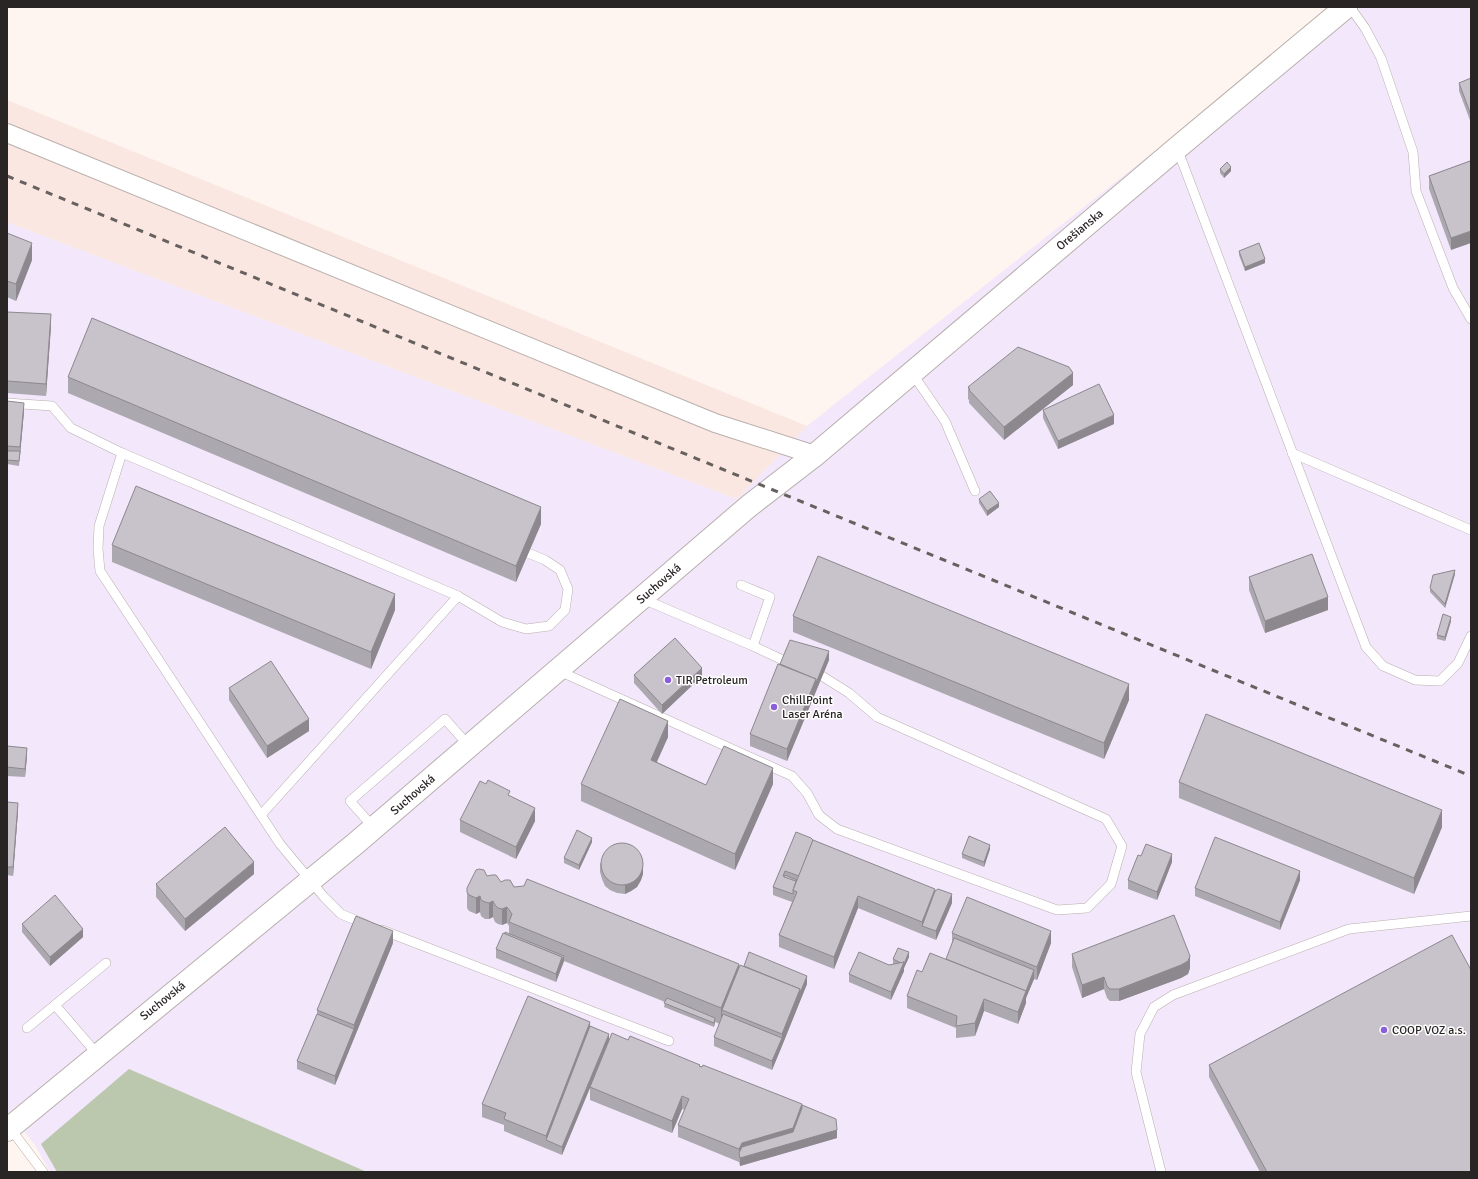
<svg xmlns="http://www.w3.org/2000/svg" width="1478" height="1179" font-family="Signika,sans-serif">
  <style>
    .commercial { fill: #f3e7fb }
    .built { fill: #fae7e1 }
    .green { fill: #bbc8ae }
    .lines { fill: none; stroke-linecap: round; stroke-linejoin: round }
    .lane-casing { stroke: #b9afac; stroke-width: 10 }
    .street-casing { stroke: #b9afac; stroke-width: 20 }
    .secondary-casing { stroke: #b9afac; stroke-width: 24 }
    .lane { stroke: #fff; stroke-width: 9 }
    .street { stroke: #fff; stroke-width: 18 }
    .secondary { stroke: #fff; stroke-width: 22 }
    .rail { stroke: #66605e; stroke-width: 3; stroke-dasharray: 7 7; stroke-linecap: butt }
    .wall { fill: #aca8af }
    .shaded-wall { fill: #8c888e }
    .building { fill: #c8c3cb; stroke: #8c888e }
    .poi-dot { fill: #8b5fd9; stroke: #fff; stroke-width: 1.5 }
    .labels { text-anchor: middle; dominant-baseline: central; stroke-width: 3; stroke-linejoin: round; paint-order: stroke }
    .street-label { font-size: 12px; fill: #292524; stroke: #fff }
    .poi-label { font-size: 12px; fill: #292524; stroke: #fff; text-anchor: start }
  </style>
  <rect width="100%" height="100%" fill="#fef4f0"/>
  <polygon class="commercial" points="1337,7 1471,7 1471,1172 50,1172 35,1145 7,1111 7,222 737,499 807,426"/>
  <polygon class="built" points="7,100 807,426 737,499 7,222"/>
  <polygon class="green" points="129,1069 367,1172 57,1172 41,1144"/>
  <g class="lines">
    <g class="lane-casing">
      <g id="lane">
        <polyline points="1350,7 1365,28 1381,58 1413,152 1416,191 1453,288 1471,319"/>
        <polyline points="1177,148 1366,647 1383,666 1415,680 1440,681 1458,663 1471,636"/>
        <polyline points="912,373 945,421 975,491"/>
        <polyline points="7,403 52,406 71,428 122,453 99,526 98,549 100,571 280,844 324,897 341,914 365,924"/>
        <polyline points="122,453 458,596 261,815"/>
        <polyline points="1292,453 1471,530"/>
        <polyline points="458,596 502,622 526,629 549,626 565,610 568,589 560,570 545,560 528,553"/>
        <polyline points="643,599 753,646 770,597 741,585"/>
        <polyline points="753,646 785,661"/>
        <polyline points="559,671 792,776 807,793 819,815 837,829 1057,910 1087,908 1111,884 1122,846 1106,819 877,717 849,693 822,676"/>
        <polyline points="374,828 350,801 445,719 469,746"/>
        <polyline points="382,930 669,1041"/>
        <polyline points="55,1005 98,1055"/>
        <polyline points="27,1028 106,963"/>
        <polyline points="10,1128 43,1172"/>
        <polyline points="1161,1172 1136,1072 1140,1034 1154,1007 1173,995 1349,929 1471,916"/>
      </g>
    </g>
    <g class="street-casing">
      <polyline id="street" points="7,133 715,423 815,455"/>
    </g>
    <g class="secondary-casing">
      <polyline id="secondary" points="7,1130 355,844 749,506 815,455 1177,148 1346,7"/>
    </g>
    <use href="#lane" class="lane"/>
    <use href="#street" class="street"/>
    <use href="#secondary" class="secondary"/>
    <polyline class="rail" points="7,176 1471,776"/>
  </g>
  <g class="wall">
    <polygon points="1471,78 1471,123 1459,91 1459,83"/>
    <polygon points="1470,161 1451,250 1429,189 1429,176"/>
    <polygon points="1220,169 1231,171 1224,178 1220,173"/>
    <polygon points="7,233 32,260 16,301 7,297"/>
    <polygon points="1239,251 1265,263 1245,271 1239,255"/>
    <polygon points="7,312 51,326 46,396 7,393"/>
    <polygon points="68,377 541,524 516,582 68,393"/>
    <polygon points="1073,385 1004,440 969,403 969,400 968,399 968,387"/>
    <polygon points="7,401 24,411 19,466 7,464"/>
    <polygon points="1043,410 1114,424 1058,449 1043,418"/>
    <polygon points="979,499 999,507 987,516 979,503"/>
    <polygon points="112,545 395,610 371,669 112,562"/>
    <polygon points="1455,574 1445,608 1430,592 1430,588"/>
    <polygon points="1249,577 1328,610 1265,633 1249,590"/>
    <polygon points="793,616 1129,700 1104,759 793,632"/>
    <polygon points="1451,621 1445,641 1437,639 1437,635"/>
    <polygon points="829,660 787,761 750,746 750,734 780,664"/>
    <polygon points="634,675 702,676 662,714 634,683"/>
    <polygon points="229,688 309,731 267,758 229,700"/>
    <polygon points="668,737 657,762 706,785 773,784 735,870 581,801 581,784"/>
    <polygon points="7,746 27,756 25,777 7,776"/>
    <polygon points="1179,782 1442,827 1414,894 1179,798"/>
    <polygon points="510,796 535,821 516,859 460,832 460,820"/>
    <polygon points="7,802 18,811 13,876 7,875"/>
    <polygon points="796,832 813,840 935,891 952,903 936,940 858,908 834,969 779,947 779,935 792,902 773,895 773,887"/>
    <polygon points="592,842 579,870 564,863 564,858"/>
    <polygon points="990,849 984,867 962,858 962,854"/>
    <polygon points="1141,856 1172,862 1157,900 1128,889 1128,880"/>
    <polygon points="600,863 643,874 641,880 637,887 631,891 625,894 617,893 610,890 605,886 602,879 600,872"/>
    <polygon points="254,874 185,931 156,897 156,884"/>
    <polygon points="487,876 514,887 739,967 807,984 772,1070 714,1046 714,1037 720,1024 715,1022 714,1027 664,1007 665,1002 564,961 556,982 496,958 496,949 509,934 509,926 507,923 502,925 498,924 495,922 493,917 489,919 485,919 481,916 480,912 476,914 469,911 467,908 467,892"/>
    <polygon points="1300,880 1280,930 1195,896 1195,888"/>
    <polygon points="22,924 83,937 50,966 22,932"/>
    <polygon points="952,933 1051,943 1037,980 1034,979 1026,998 1026,1003 1018,1024 984,1011 975,1036 956,1038 956,1028 907,1008 907,996 922,972 946,959 952,946"/>
    <polygon points="393,943 335,1085 297,1069 297,1061 317,1014 317,1010"/>
    <polygon points="1072,954 1190,968 1188,974 1181,978 1119,1001 1110,1001 1107,998 1104,989 1082,998 1072,967"/>
    <polygon points="909,957 904,968 904,971 891,1000 849,982 849,974 894,964 893,964 893,959"/>
    <polygon points="590,1026 609,1040 700,1066 802,1105 837,1138 740,1166 739,1162 678,1137 678,1125 685,1110 682,1109 672,1133 590,1100 590,1088 562,1155 504,1131 504,1125 482,1117 482,1104"/>
    <polygon points="1209,1065 1471,1172 1260,1172 1209,1077"/>
  </g>
  <g class="shaded-wall">
    <polygon points="1231,167 1231,171 1224,178 1224,174"/>
    <polygon points="1471,231 1471,243 1451,250 1451,238"/>
    <polygon points="32,243 32,260 16,301 16,284"/>
    <polygon points="1265,259 1265,263 1245,271 1245,267"/>
    <polygon points="51,314 51,326 46,396 46,384"/>
    <polygon points="1073,373 1073,385 1004,440 1004,427"/>
    <polygon points="24,403 24,411 20,456 20,447"/>
    <polygon points="1114,415 1114,424 1058,449 1058,441"/>
    <polygon points="999,503 999,507 987,516 987,511"/>
    <polygon points="541,507 541,524 516,582 516,566"/>
    <polygon points="1455,570 1455,574 1445,608 1445,604"/>
    <polygon points="395,594 395,610 371,669 371,652"/>
    <polygon points="1328,597 1328,610 1265,633 1265,621"/>
    <polygon points="1451,617 1451,621 1445,641 1445,637"/>
    <polygon points="829,651 829,660 787,761 787,749 816,679"/>
    <polygon points="702,668 702,676 662,714 662,705"/>
    <polygon points="1129,684 1129,700 1104,759 1104,743"/>
    <polygon points="309,719 309,731 267,758 267,746"/>
    <polygon points="668,721 668,737 652,772 651,760"/>
    <polygon points="27,748 27,756 25,777 25,769"/>
    <polygon points="773,768 773,784 735,870 735,854"/>
    <polygon points="18,803 18,811 13,876 13,867"/>
    <polygon points="535,808 535,821 516,859 516,847"/>
    <polygon points="1442,810 1442,827 1414,894 1414,878"/>
    <polygon points="592,838 592,842 579,870 579,865"/>
    <polygon points="990,845 990,849 984,867 984,862"/>
    <polygon points="1172,854 1172,862 1157,900 1157,892"/>
    <polygon points="254,862 254,874 185,931 185,919"/>
    <polygon points="643,865 643,874 641,880 637,887 631,891 625,894 625,885"/>
    <polygon points="1300,871 1300,880 1280,930 1280,922"/>
    <polygon points="935,889 935,902 922,926 922,922"/>
    <polygon points="952,894 952,903 936,940 936,931"/>
    <polygon points="480,896 480,912 476,914 476,898"/>
    <polygon points="858,896 858,908 834,969 834,957"/>
    <polygon points="493,901 493,917 489,919 489,903"/>
    <polygon points="507,907 507,923 502,925 502,909"/>
    <polygon points="83,929 83,937 50,966 50,957"/>
    <polygon points="393,931 393,943 335,1085 335,1076 354,1029 354,1025"/>
    <polygon points="1051,931 1051,943 1037,980 1037,967"/>
    <polygon points="909,952 909,957 904,968 904,964"/>
    <polygon points="564,956 564,961 556,982 556,974 562,957"/>
    <polygon points="1190,956 1190,968 1188,974 1181,978 1119,1001 1119,989"/>
    <polygon points="904,962 904,971 891,1000 891,992"/>
    <polygon points="739,964 739,980 722,1010 722,1021 721,1024 721,1008"/>
    <polygon points="1034,970 1034,979 1026,998 1026,1003 1018,1024 1018,1012"/>
    <polygon points="807,976 807,984 782,1046 782,1034 800,989"/>
    <polygon points="1104,977 1104,989 1082,998 1082,985"/>
    <polygon points="984,999 984,1011 975,1036 975,1023"/>
    <polygon points="715,1018 715,1022 714,1027 714,1023"/>
    <polygon points="590,1022 590,1034 546,1140 546,1136"/>
    <polygon points="609,1034 609,1042 562,1155 562,1147"/>
    <polygon points="782,1038 782,1046 772,1070 772,1061"/>
    <polygon points="682,1096 682,1109 672,1133 672,1121"/>
    <polygon points="802,1104 802,1117 837,1130 837,1138 740,1166 740,1158 739,1153 739,1162 739,1149 742,1143"/>
  </g>
  <g class="building">
    <polygon points="1471,78 1471,115 1459,83"/>
    <polygon points="1470,161 1471,164 1471,231 1451,238 1429,176"/>
    <polygon points="1227,162 1231,167 1224,174 1220,169"/>
    <polygon points="7,233 32,243 16,284 7,281"/>
    <polygon points="1259,243 1265,259 1245,267 1239,251"/>
    <polygon points="7,312 51,314 46,384 7,381"/>
    <polygon points="92,318 541,507 516,566 68,377"/>
    <polygon points="1018,347 1069,367 1073,373 1004,427 969,390 970,389 968,387"/>
    <polygon points="1099,384 1114,415 1058,441 1043,410"/>
    <polygon points="7,401 24,403 20,447 7,446"/>
    <polygon points="7,451 20,451 19,461 7,460"/>
    <polygon points="136,486 395,594 371,652 112,545"/>
    <polygon points="990,491 999,503 987,511 979,499"/>
    <polygon points="1312,554 1328,597 1265,621 1249,577"/>
    <polygon points="818,556 1129,684 1104,743 793,616"/>
    <polygon points="1455,570 1445,604 1430,588 1433,575"/>
    <polygon points="1443,614 1451,617 1445,637 1437,635"/>
    <polygon points="675,638 702,668 662,705 634,675"/>
    <polygon points="790,640 829,651 816,683 816,679 780,664"/>
    <polygon points="271,661 309,719 267,746 229,688"/>
    <polygon points="778,664 816,679 787,749 750,734"/>
    <polygon points="620,699 668,721 651,760 706,785 724,746 773,768 735,854 581,784"/>
    <polygon points="1206,714 1442,810 1414,878 1179,782"/>
    <polygon points="7,746 27,748 25,769 7,767"/>
    <polygon points="488,780 510,791 508,795 535,808 516,847 460,820 480,781 486,784"/>
    <polygon points="7,802 18,803 13,867 7,867"/>
    <polygon points="225,827 254,862 185,919 156,884"/>
    <polygon points="577,830 592,838 579,865 564,858"/>
    <polygon points="796,832 811,838 813,840 799,876 785,871 783,876 796,881 793,890 793,894 773,887"/>
    <polygon points="969,836 990,845 984,862 962,854"/>
    <polygon points="1215,837 1300,871 1280,922 1195,888"/>
    <polygon points="813,840 935,889 922,922 858,896 834,957 779,935 797,892 793,890"/>
    <circle cx="622" cy="864" r="21"/>
    <polygon points="1146,844 1172,854 1157,892 1128,880 1138,855 1141,856"/>
    <polygon points="479,869 484,870 487,876 492,875 496,875 501,882 505,880 510,880 514,887 524,886 527,879 739,964 721,1008 509,922 512,914 507,907 502,909 498,908 495,905 493,901 489,903 485,902 481,900 480,896 476,898 469,895 467,892 467,888 476,870"/>
    <polygon points="785,875 797,880 796,881 784,877"/>
    <polygon points="938,889 952,894 936,931 922,926 935,891"/>
    <polygon points="55,895 83,929 50,957 22,924"/>
    <polygon points="967,897 1051,931 1037,967 952,933"/>
    <polygon points="1174,915 1190,956 1188,961 1181,965 1119,989 1110,989 1107,986 1104,977 1082,985 1072,954"/>
    <polygon points="356,916 393,931 354,1025 317,1010"/>
    <polygon points="505,932 564,956 562,961 562,957 505,934"/>
    <polygon points="503,933 562,957 556,974 496,949"/>
    <polygon points="1452,935 1471,970 1471,1172 1267,1172 1209,1065"/>
    <polygon points="954,938 1034,970 1026,991 946,959"/>
    <polygon points="898,948 909,952 904,964 904,962 901,963 893,959"/>
    <polygon points="749,952 807,976 800,993 800,989 744,966"/>
    <polygon points="859,952 889,965 904,962 891,992 849,974"/>
    <polygon points="930,953 1026,991 1018,1012 984,999 975,1023 956,1026 957,1016 907,996 917,970 922,972"/>
    <polygon points="740,965 800,989 782,1034 722,1010"/>
    <polygon points="528,996 590,1022 546,1136 504,1119 506,1113 482,1104"/>
    <polygon points="667,998 715,1018 714,1023 664,1003"/>
    <polygon points="317,1014 354,1029 335,1076 297,1061"/>
    <polygon points="723,1014 782,1038 772,1061 714,1037"/>
    <polygon points="590,1026 609,1034 562,1147 546,1140"/>
    <polygon points="612,1033 628,1040 630,1036 700,1065 699,1066 702,1067 703,1065 802,1104 793,1128 742,1143 739,1149 678,1125 689,1099 682,1096 672,1121 590,1087"/>
    <polygon points="802,1105 836,1119 837,1130 740,1158 739,1153 742,1147 793,1132 802,1108"/>
  </g>
  <g class="poi-dot">
    <circle cx="668" cy="680" r="4"/>
    <circle cx="774" cy="707" r="4"/>
    <circle cx="1384" cy="1030" r="4"/>
  </g>
  <g class="labels">
    <g class="street-label">
      <text transform="translate(1080 230) rotate(-40)">Orešianska</text>
      <text transform="translate(659 584) rotate(-41)">Suchovská</text>
      <text transform="translate(413 795) rotate(-41)">Suchovská</text>
      <text transform="translate(163 1001) rotate(-39)">Suchovská</text>
    </g>
    <g class="poi-label">
      <text x="676" y="680">TIR Petroleum</text>
      <text x="782" y="700">ChillPoint<tspan x="782" dy="14">Laser Aréna</tspan></text>
      <text x="1392" y="1030">COOP VOZ a.s.</text>
    </g>
  </g>
  <rect width="1478" height="1179" fill="none" stroke="#292524" stroke-width="16"/>
</svg>
